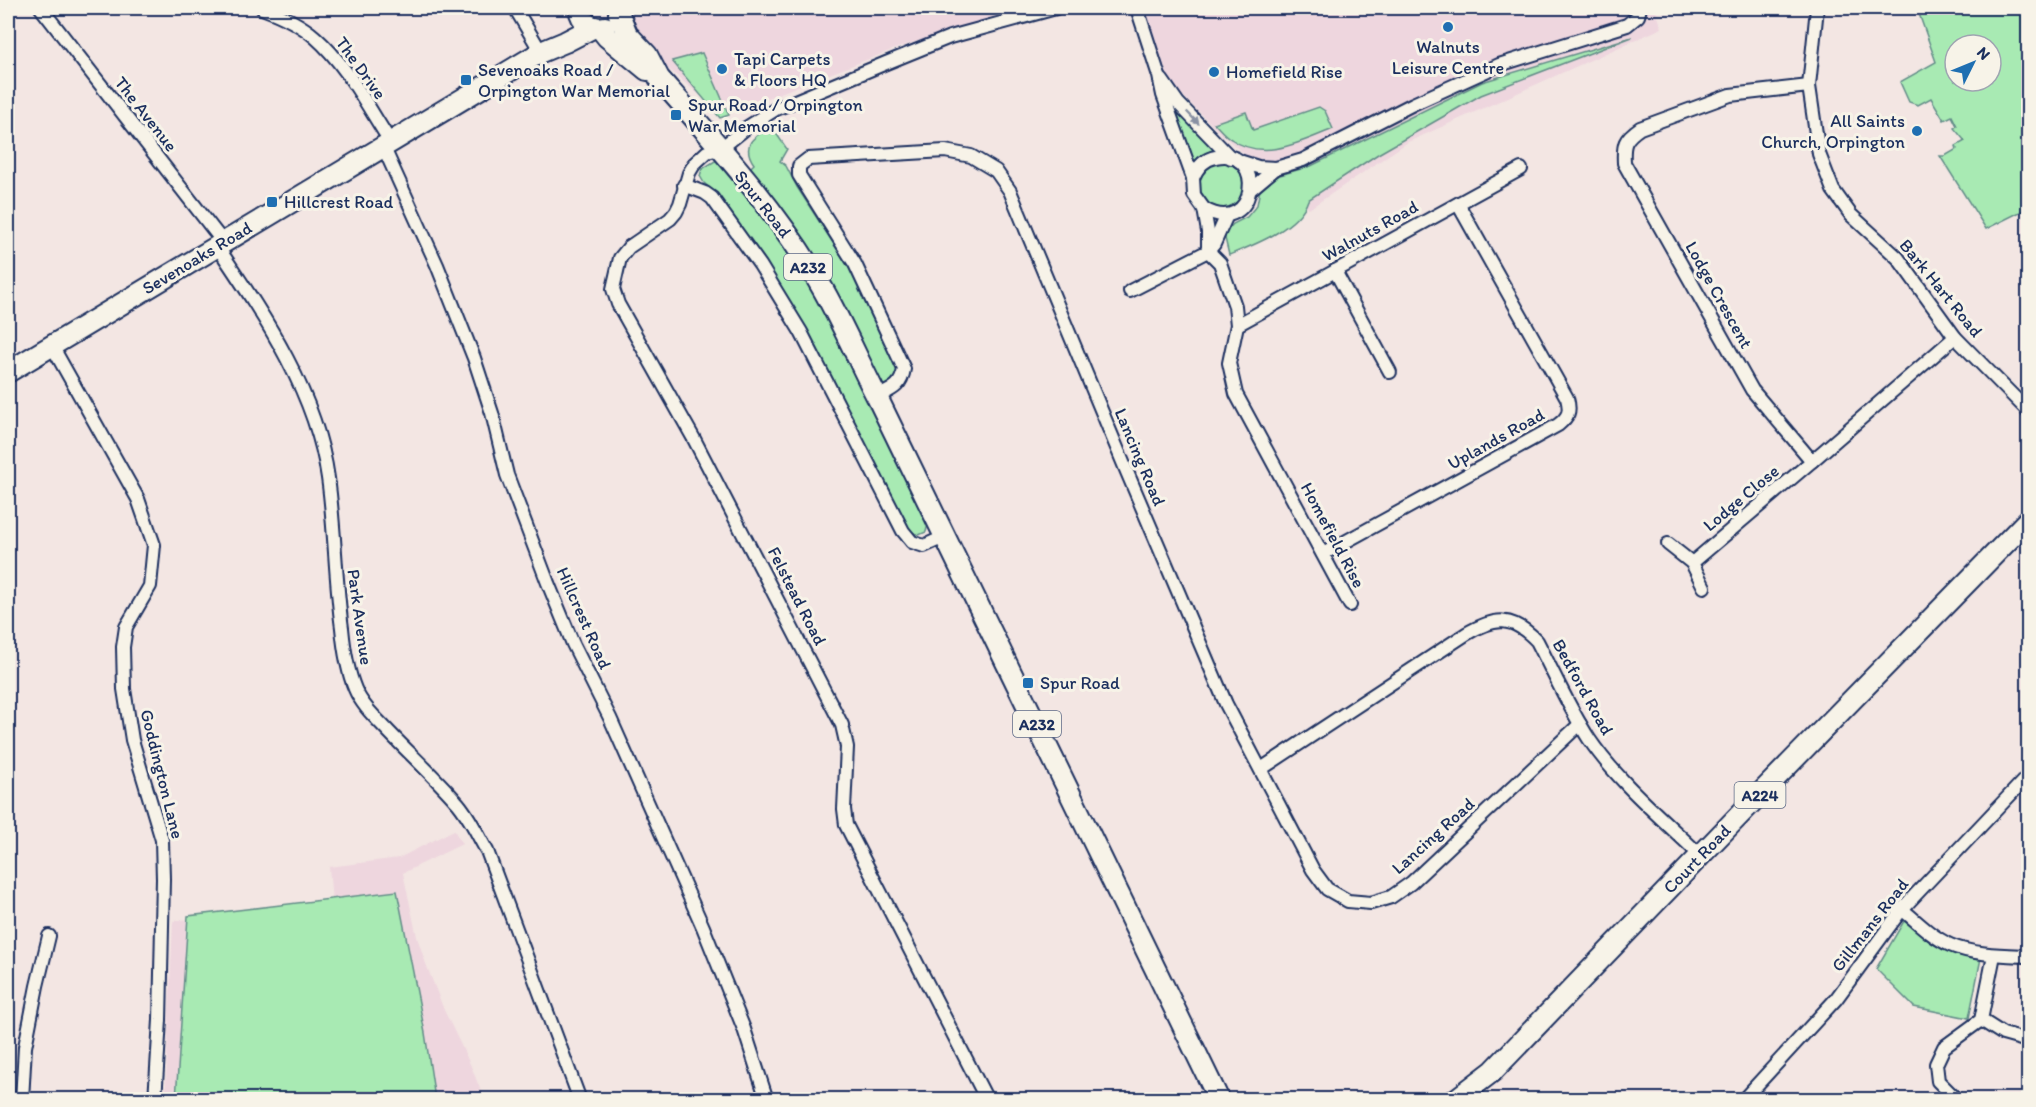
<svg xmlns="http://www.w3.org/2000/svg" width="2036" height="1107" font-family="Itim,sans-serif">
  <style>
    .built { fill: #eed6de }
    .green { fill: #a8eab3; stroke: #628c88; stroke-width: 1.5; fill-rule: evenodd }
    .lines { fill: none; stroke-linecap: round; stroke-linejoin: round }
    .street-casing { stroke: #1b2f5e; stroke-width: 16 }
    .primary-casing { stroke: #1b2f5e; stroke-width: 24 }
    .street { stroke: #f7f3e8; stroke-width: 12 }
    .primary { stroke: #f7f3e8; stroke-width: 20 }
    .oneway { fill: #8991a3 }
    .poi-dot { fill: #1f6fb2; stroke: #f7f3e8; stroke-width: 2 }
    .labels { text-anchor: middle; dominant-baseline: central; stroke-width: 6; stroke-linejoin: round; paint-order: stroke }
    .shield { fill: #f7f3e8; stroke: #5d6a87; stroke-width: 1.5 }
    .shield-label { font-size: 16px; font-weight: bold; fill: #1b2f5e }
    .poi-label { font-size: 18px; fill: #1b2f5e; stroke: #f7f3e8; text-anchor: start }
    .street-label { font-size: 18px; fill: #1b2f5e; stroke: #f7f3e8 }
  </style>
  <rect width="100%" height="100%" fill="#f3e6e3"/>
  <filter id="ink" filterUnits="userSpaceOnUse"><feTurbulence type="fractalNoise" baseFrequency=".0167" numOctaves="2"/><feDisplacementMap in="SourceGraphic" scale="12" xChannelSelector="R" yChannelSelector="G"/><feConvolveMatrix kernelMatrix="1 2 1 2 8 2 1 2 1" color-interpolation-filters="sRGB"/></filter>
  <g filter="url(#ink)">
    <g class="built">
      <polygon points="624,8 1020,8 900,47 723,115 638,43"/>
      <polygon points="1145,8 1655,8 1662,28 1408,142 1309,209 1222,135 1170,83"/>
      <polygon points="454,830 462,844 403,873 417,937 426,964 444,1010 471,1066 484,1099 165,1100 173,921 332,901 329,867 399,858"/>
    </g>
    <g class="green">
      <path d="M1917 8H2028V208L1986 229 1940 156H1945L1957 149 1956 146 1965 141 1954 128 1957 126 1952 116 1944 120 1931 98 1918 105 1909 102 1900 82 1936 62ZM1955 45H1991V81H1955Z"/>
      <path d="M1632 37 1481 95 1378 154 1308 200C1299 228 1254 245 1229 255L1224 234 1233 224 1247 217 1257 205 1260 189 1267 181 1280 175 1311 166 1482 82Z"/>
      <polygon points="702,53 729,115 720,118 672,61"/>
      <path d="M1170 101 1219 149C1206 151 1200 155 1192 165Z"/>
      <path d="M1319 107 1325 111 1333 129C1301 142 1263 162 1231 139 1224 135 1219 128 1214 123L1246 112 1253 130Z"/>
      <path d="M771 126 787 149 780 161 786 166 797 187 853 274 897 369V377L887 386 881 387 748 170 754 164C740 144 755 136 771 126Z"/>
      <polygon points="715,161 723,161 786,245 816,293 929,520 926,532 919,535 910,531 793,308 762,259 711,189 704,183 700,176 702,169"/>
      <circle cx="1221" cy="185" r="23"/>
      <polygon points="397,891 425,1033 435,1099 176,1099 188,916"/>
      <polygon points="1904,921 1937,946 1981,958 1969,1018 1914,1007 1876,969"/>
    </g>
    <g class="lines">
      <g class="street-casing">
        <g id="street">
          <polyline points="41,8 223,242"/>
          <path d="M262 8C281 15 299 23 315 37 347 65 367 106 390 141"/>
          <polyline points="515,8 541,52"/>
          <polyline points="1137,8 1159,76 1163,95 1193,178 1194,195 1204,209 1208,232 1208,251 1220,263 1235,306 1237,325 1229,363 1236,394 1350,605"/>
          <polyline points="1817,8 1809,86 1819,154 1833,190 1851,215 1898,258 1955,337 2028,411"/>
          <polyline points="1162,80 1178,103 1231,158"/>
          <path d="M1809 86 1730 95 1640 128C1624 139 1623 144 1624 163L1752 390 1812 461 1955 337"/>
          <polyline points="383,146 437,265 474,358 492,413 507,475 548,583 573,644 610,718 703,927 744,1029 767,1100"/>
          <polyline points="1239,161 1258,167 1276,168"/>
          <path d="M1193 178C1197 168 1204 159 1216 157 1267 146 1258 239 1204 209"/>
          <polyline points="684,185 705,193 712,198 760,265 801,332 903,531 912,542 924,546 944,537"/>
          <polyline points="1251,189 1276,168 1303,160 1413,104 1499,65 1627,25 1638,16 1640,8"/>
          <path d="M217 246C264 316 316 392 328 478 335 527 335 578 342 628 344 649 347 670 355 689 362 706 377 719 389 732 411 755 435 777 456 801 469 815 477 834 487 851L580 1100"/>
          <polyline points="1335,271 1390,372"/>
          <polyline points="1130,291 1208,251 1214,244 1227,215"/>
          <polyline points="1237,325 1521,169"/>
          <polyline points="52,346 138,499 154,545 150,586 126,627 123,647 124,689 132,740 162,840 163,879 160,1020 155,1100"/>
          <path d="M877 397C892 389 901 387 904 369L855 264 799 175V166L808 159 945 151 971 156 996 171 1010 191 1127 472 1226 704 1313 870 1327 889 1348 901 1371 903 1391 897 1411 883 1580 724"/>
          <polyline points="1668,544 1692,563"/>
          <path d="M1323 554 1558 425C1568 417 1571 412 1567 398L1458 204"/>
          <polyline points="1704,587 1692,563 1812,461"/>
          <path d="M1261 769 1466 634C1495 617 1512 615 1537 641 1554 674 1569 708 1589 739 1618 782 1664 820 1701 856"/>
          <path d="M1902 909C1917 922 1932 937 1950 945 1973 955 2004 955 2028 956"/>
          <polyline points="1981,1020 2003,1034 2028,1041"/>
          <polyline points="22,1100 25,1047 37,986 49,936"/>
          <polyline points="987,1100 846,825 844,809 847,747 842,725 694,439 618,304 613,289 620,258 629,247 670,219 676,212 680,204 689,173 695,163 707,152 720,149 746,128 776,109 886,63 950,37 1056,8"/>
          <polyline points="1743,1100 1836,999 1902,909 2028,776"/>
          <polyline points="1957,1100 1938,1081 1936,1064 1944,1047 1981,1020 1994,955"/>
        </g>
      </g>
      <g class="primary-casing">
        <g id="primary">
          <path d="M579 8C581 22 591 30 605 27"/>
          <path d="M619 14 627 34 647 55 659 78C717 144 780 213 824 291 843 325 859 362 877 397L1219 1100"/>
          <polyline points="600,28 607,37 647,70"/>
          <polyline points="8,372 541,52 565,42 594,27"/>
          <polyline points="1455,1100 1493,1071 1754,800 2028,520"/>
        </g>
      </g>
      <use href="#street" class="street"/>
      <use href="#primary" class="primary"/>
    </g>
    <defs><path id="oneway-solid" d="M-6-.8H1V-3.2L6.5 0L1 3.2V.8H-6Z" transform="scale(1.5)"/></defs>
    <use class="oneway" href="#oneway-solid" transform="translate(1193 118) rotate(46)"/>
  </g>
  <g class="poi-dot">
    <circle cx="1448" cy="27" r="6"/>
    <circle cx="722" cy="69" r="6"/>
    <circle cx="1214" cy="72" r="6"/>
    <rect x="460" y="74" width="12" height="12" rx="3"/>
    <rect x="670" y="109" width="12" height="12" rx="3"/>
    <circle cx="1917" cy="131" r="6"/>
    <rect x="266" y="196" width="12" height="12" rx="3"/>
    <rect x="1022" y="677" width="12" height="12" rx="3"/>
  </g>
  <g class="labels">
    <g class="shield">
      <rect x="784" y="254" width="48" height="26" rx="4.5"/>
      <rect x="1013" y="711" width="48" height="26" rx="4.5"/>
      <rect x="1734.5" y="782" width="51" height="26" rx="4.5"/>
    </g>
    <g class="shield-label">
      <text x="808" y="267">A232</text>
      <text x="1037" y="724">A232</text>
      <text x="1760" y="795">A224</text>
    </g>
    <g class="poi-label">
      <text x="1448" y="47" text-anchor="middle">Walnuts<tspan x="1448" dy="21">Leisure Centre</tspan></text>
      <text x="734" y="59">Tapi Carpets<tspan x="734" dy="21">&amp; Floors HQ</tspan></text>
      <text x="478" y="70">Sevenoaks Road /<tspan x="478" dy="21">Orpington War Memorial</tspan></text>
      <text x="1226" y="72">Homefield Rise</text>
      <text x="688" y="105">Spur Road / Orpington<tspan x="688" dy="21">War Memorial</tspan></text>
      <text x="1905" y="121" text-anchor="end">All Saints<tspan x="1905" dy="21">Church, Orpington</tspan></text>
      <text x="284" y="202">Hillcrest Road</text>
      <text x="1040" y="683">Spur Road</text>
    </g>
    <g class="street-label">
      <text transform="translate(361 68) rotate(54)">The Drive</text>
      <text transform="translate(146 114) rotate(52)">The Avenue</text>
      <text transform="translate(763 204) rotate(52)">Spur Road</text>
      <text transform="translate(1370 231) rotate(-29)">Walnuts Road</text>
      <text transform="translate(197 258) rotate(-31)">Sevenoaks Road</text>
      <text transform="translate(1941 288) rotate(51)">Bark Hart Road</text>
      <text transform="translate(1719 295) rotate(61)">Lodge Crescent</text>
      <text transform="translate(1496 439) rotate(-29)">Uplands Road</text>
      <text transform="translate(1140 457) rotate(67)">Lancing Road</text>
      <text transform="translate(1741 498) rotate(-40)">Lodge Close</text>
      <text transform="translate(1333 535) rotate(62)">Homefield Rise</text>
      <text transform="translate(797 596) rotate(63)">Felstead Road</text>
      <text transform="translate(360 617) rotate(82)">Park Avenue</text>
      <text transform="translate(584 618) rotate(66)">Hillcrest Road</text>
      <text transform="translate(1583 687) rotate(61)">Bedford Road</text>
      <text transform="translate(162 774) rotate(76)">Goddington Lane</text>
      <text transform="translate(1433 836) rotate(-42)">Lancing Road</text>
      <text transform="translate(1697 859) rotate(-46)">Court Road</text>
      <text transform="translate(1870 925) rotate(-52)">Gillmans Road</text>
    </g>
  </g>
  <rect width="2036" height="1107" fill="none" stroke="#f7f3e8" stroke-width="30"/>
  <rect x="15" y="15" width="2006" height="1077" fill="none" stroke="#1b2f5e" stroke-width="2" filter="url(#ink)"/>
  <g transform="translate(1973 63) rotate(47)"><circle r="28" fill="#f7f3e8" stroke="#9fa5b1" stroke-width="1.5"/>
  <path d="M0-4.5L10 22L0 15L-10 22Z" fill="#1f6fb2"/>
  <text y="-9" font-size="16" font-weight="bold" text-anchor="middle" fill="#1b2f5e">N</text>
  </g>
</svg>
